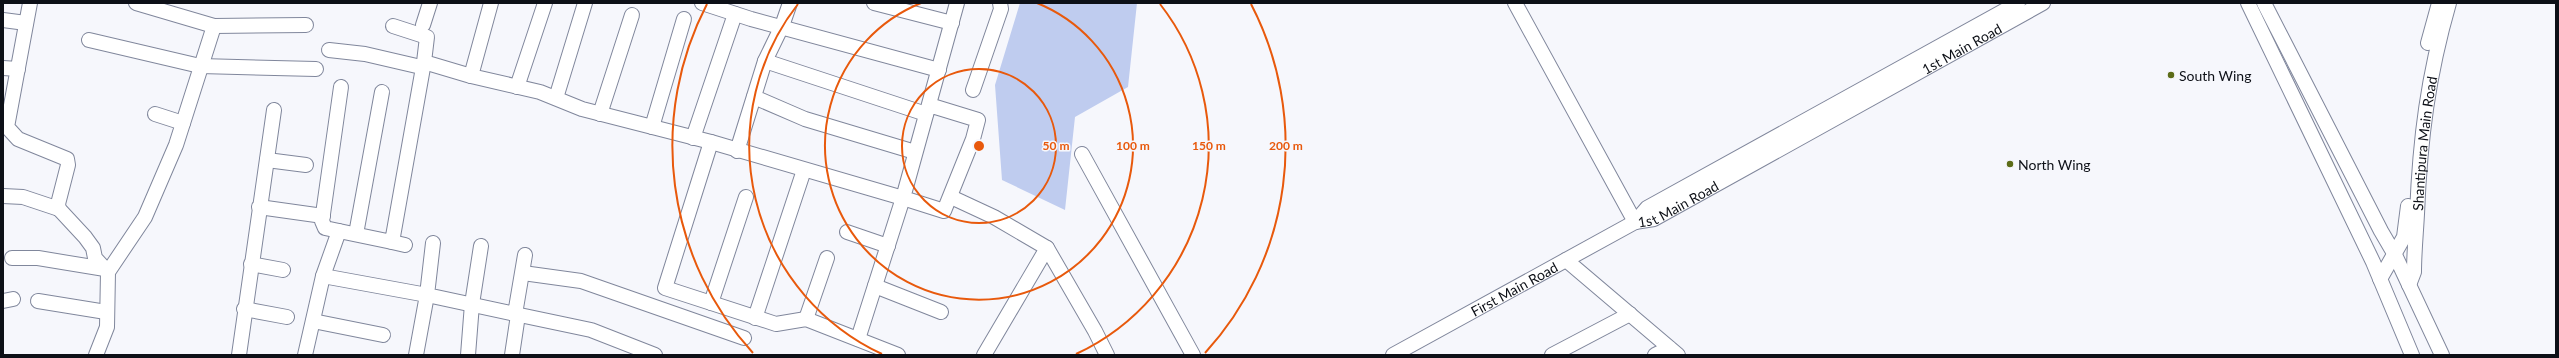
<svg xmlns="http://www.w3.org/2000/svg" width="2559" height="358" font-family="Lato,sans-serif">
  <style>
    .green { fill: #bfccef }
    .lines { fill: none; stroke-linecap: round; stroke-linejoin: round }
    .minor-casing { stroke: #80879c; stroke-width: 16 }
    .minor { stroke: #fff; stroke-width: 14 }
    .ring { fill: none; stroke: #e8590c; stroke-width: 2 }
    .poi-dot { fill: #5c6c18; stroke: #f6f7fc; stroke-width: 1.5 }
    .labels { text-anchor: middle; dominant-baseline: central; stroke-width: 3; stroke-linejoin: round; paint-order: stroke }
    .street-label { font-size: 14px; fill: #0d1017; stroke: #f6f7fc }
    .poi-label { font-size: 14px; fill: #0d1017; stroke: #f6f7fc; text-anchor: start }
    .centre { fill: #e8590c; stroke: #f6f7fc; stroke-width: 2 }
    .ring-label { font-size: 12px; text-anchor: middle; font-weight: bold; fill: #e8590c; stroke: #f6f7fc; stroke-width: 3; stroke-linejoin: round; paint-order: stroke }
  </style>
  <rect width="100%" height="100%" fill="#f6f7fc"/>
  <polygon class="green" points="1020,3 1137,3 1128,87 1075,117 1065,210 1002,180 995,85"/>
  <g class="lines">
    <g class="minor-casing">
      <g id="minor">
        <polyline points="30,3 7,127 18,139 67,159 68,165 58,204 59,209 85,237 93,248 95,258 108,272"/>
        <polyline points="136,3 214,26 306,25"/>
        <polyline points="491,3 471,76 540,92 582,109 711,142 665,288 776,324 806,319 898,355"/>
        <polyline points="702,3 751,19 939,70"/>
        <polyline points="874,3 952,23"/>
        <polyline points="1515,3 1635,222"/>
        <polyline points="2248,3 2373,262 2412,355"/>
        <polyline points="2264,3 2381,231 2395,255 2442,355"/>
        <polyline points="3,20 26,23"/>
        <polyline points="423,25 430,3"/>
        <polyline points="393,26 427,37 424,62 471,76"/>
        <polyline points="89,40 200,66 316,69"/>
        <polyline points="2428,43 2439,3"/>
        <polyline points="329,50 365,54 421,67"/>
        <polyline points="765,61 926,114"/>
        <polyline points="3,68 18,69"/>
        <polyline points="517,87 545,3"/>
        <polyline points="973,90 1001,9 1000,3"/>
        <polyline points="754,97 805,119 915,152"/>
        <polyline points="556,98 585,3"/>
        <polyline points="929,105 978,120 973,139 944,211 903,198 957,3"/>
        <polyline points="155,114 183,123"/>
        <polyline points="600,114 632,15"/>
        <polyline points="652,127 684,19"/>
        <polyline points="693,138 735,14"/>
        <polyline points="711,142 903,198 858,339"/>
        <polyline points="737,151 765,61 782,26 790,3"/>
        <polyline points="1082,154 1193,355"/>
        <polyline points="267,160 306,165"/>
        <polyline points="3,196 23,197 59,209"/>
        <polyline points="951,197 994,217 1047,248"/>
        <polyline points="259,207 323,216"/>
        <path id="s1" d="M1635 222 1654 219 2043 3"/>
        <polyline points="339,231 325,228 322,221 341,87"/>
        <polyline points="847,232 888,246"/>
        <polyline points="356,234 382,92"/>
        <polyline points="392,242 405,245"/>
        <polyline points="433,243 427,295 515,314 525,255"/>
        <polyline points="12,258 38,258 105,269"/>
        <polyline points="1566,260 1678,355"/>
        <polyline points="251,264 283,270"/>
        <polyline points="523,273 581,281 744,338"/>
        <polyline points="323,276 339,231 392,242 424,62"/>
        <polyline points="2380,279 2404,237 2408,206"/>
        <path id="s2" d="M2409 285 2414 272C2414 253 2416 233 2417 214 2420 138 2428 76 2449 3"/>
        <polyline points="875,286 941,312"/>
        <polyline points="3,301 13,299"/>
        <polyline points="38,301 106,312"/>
        <polyline points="711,303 746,197"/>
        <polyline points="244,309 287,317"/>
        <polyline points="515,314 591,330 655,355"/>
        <polyline points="755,318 804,170"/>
        <polyline points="806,319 827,258"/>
        <polyline points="313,321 383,335"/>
        <polyline points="96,355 107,327 108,272 145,217 176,145 214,26"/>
        <polyline points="239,355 274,110"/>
        <polyline points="305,355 323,276 427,295 416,355"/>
        <polyline points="468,355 472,304 481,246"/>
        <polyline points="512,355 518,315"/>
        <polyline points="984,355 1047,248 1095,331 1107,355"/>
        <path id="s3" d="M1393 355 1635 222 1647 208 2018 3"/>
        <polyline points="1552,355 1630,314"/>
        <polyline points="1655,355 1669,348"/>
      </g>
    </g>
    <use href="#minor" class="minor"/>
  </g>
  <g class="ring">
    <circle cx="979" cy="146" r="77"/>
    <path d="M1037 3A154 154 0 1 1 921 3"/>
    <path d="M882 354A230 230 0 0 1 798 4M1160 4A230 230 0 0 1 1076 354"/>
    <path d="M753 353A307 307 0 0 1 707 4M1251 4A307 307 0 0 1 1205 353"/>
  </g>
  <g class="poi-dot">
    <circle cx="2171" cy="75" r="4"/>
    <circle cx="2010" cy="164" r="4"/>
  </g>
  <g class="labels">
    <g class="street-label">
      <text stroke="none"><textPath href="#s1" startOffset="371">1st Main Road</textPath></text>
      <text stroke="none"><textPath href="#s2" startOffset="143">Shantipura Main Road</textPath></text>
      <text stroke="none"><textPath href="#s1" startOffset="47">1st Main Road</textPath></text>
      <text stroke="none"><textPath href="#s3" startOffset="138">First Main Road</textPath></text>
    </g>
    <g class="poi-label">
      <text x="2179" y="75">South Wing</text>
      <text x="2018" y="164">North Wing</text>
    </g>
  </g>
  <circle cx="979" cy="146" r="6" class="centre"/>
  <g class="ring-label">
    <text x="1056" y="150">50 m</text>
    <text x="1133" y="150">100 m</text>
    <text x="1209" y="150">150 m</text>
    <text x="1286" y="150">200 m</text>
  </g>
  <rect width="2559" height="358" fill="none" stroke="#0d1017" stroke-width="8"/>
</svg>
